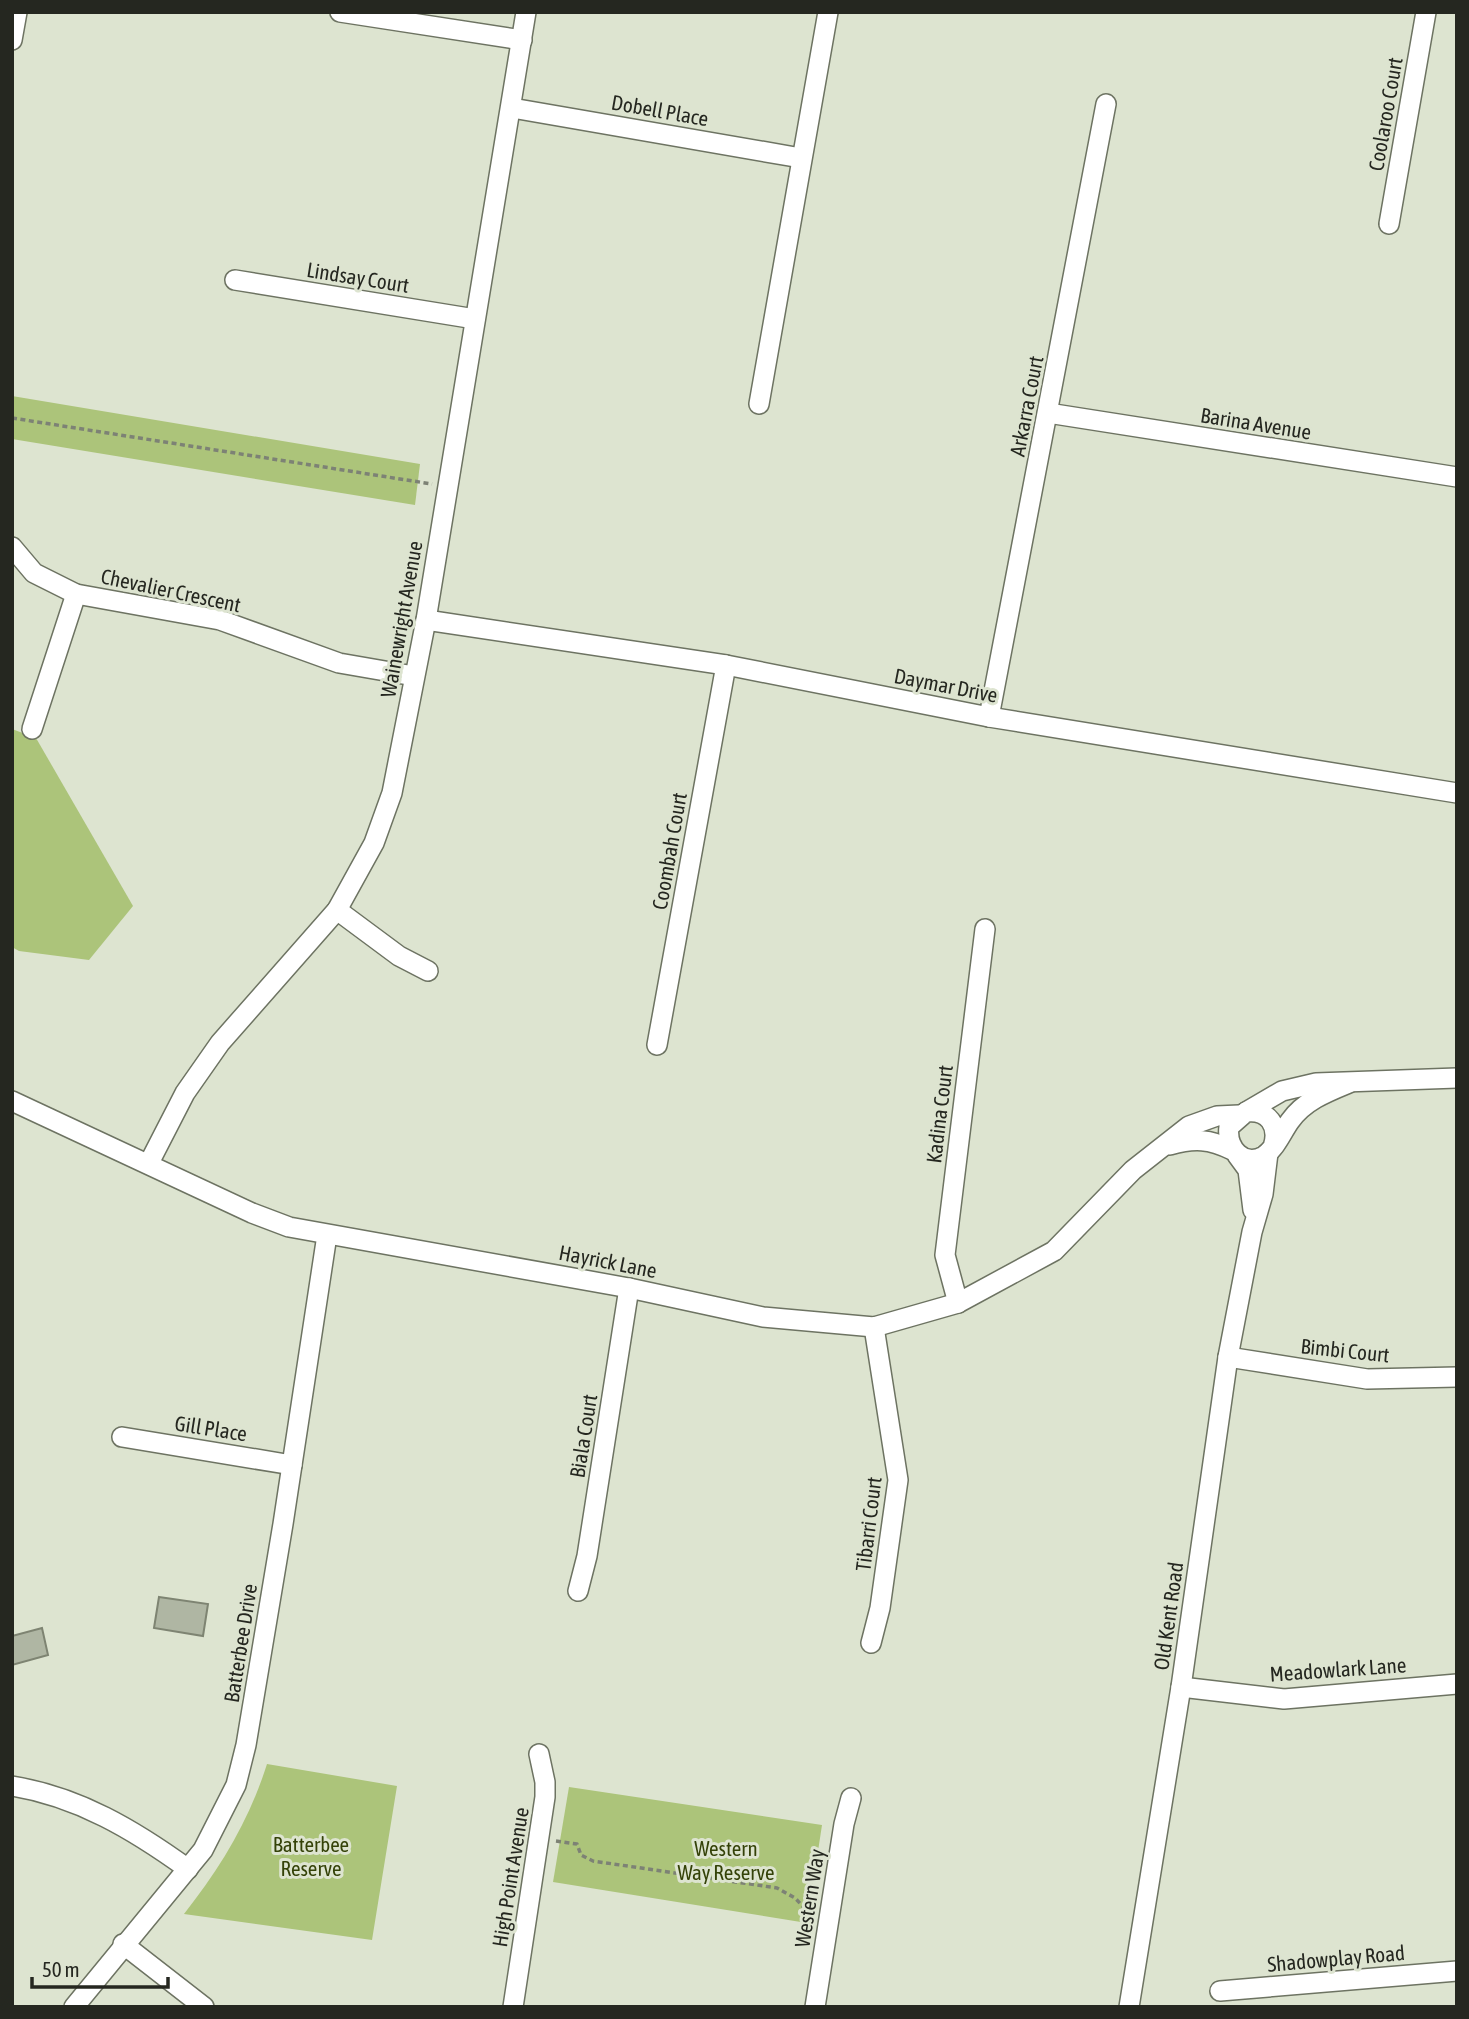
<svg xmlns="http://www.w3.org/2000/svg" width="1469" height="2019" font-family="'Asap Condensed',sans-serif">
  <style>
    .green { fill: #acc47a }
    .building { fill: #afb6a3; stroke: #7e8472; stroke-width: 2 }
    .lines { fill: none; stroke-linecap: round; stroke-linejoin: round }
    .minor-casing { stroke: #6d7362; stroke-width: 22 }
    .path { stroke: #7d8275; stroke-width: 3.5; stroke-dasharray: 5 3.5; stroke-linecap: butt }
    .minor { stroke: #fff; stroke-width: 19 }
    .labels { text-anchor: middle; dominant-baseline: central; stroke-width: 6; stroke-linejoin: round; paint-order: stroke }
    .street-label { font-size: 21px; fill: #252720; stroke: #dde4d0 }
    .park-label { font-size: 21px; fill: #344208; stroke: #dde4d0 }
  </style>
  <rect width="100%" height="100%" fill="#dde4d0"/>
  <g class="green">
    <polygon points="12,396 420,464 415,505 12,439"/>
    <polygon points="12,729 36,738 133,906 89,960 19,951 12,947"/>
    <path d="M267 1764 397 1786 372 1940 184 1914C221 1867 249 1821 267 1764Z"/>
    <polygon points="569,1787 822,1825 807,1923 553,1882"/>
  </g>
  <g class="building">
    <polygon points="159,1597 208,1604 203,1636 154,1628"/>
    <polygon points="42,1628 48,1655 12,1665 12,1636"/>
  </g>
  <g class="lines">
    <g class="minor-casing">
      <g id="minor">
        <polyline points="340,12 522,40"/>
        <polyline points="12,40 17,12"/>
        <polyline points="512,108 801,158"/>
        <polyline points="1389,224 1426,12"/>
        <polyline points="235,280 475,319"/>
        <polyline points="759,404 828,12"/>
        <polyline points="1048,413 1457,477"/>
        <polyline points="12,547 34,573 76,594 220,620 339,663 414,676"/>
        <polyline points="426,620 726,665 989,717 1457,793"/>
        <polyline points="989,717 1106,104"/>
        <polyline points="32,729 76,594"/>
        <polyline points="337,910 399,956 428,971"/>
        <polyline points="657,1045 726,665"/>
        <polyline points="12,1101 252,1213 289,1227 629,1288 763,1317 874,1327 958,1303 1054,1251 1133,1170 1189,1126 1217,1116 1239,1115"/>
        <polyline points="1246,1112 1282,1091 1316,1083 1457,1078"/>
        <path d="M1170 1145C1194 1138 1210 1139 1232 1150"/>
        <path d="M1273 1147C1280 1126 1268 1109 1246 1112L1229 1127C1226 1147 1243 1168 1264 1156 1276 1148 1282 1132 1290 1121 1304 1101 1327 1092 1349 1083"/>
        <polyline points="1237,1155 1248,1170 1253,1210"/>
        <polyline points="149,1163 185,1093 220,1043 337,910 374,843 392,793 426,620 526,12"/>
        <polyline points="958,1303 945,1255 985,929"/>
        <polyline points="1228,1357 1367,1379 1457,1377"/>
        <polyline points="122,1437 292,1465"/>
        <polyline points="578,1591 587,1556 629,1288"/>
        <polyline points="871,1643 880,1608 898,1480 874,1327"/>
        <polyline points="1181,1687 1284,1699 1457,1684"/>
        <path d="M12 1786C79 1797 134 1830 188 1869"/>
        <polyline points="123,1944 204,2007"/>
        <polyline points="1220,1991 1457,1971"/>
        <polyline points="74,2007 203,1850 236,1785 246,1745 283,1524 327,1235"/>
        <polyline points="513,2007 545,1797 545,1782 539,1754"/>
        <polyline points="815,2007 844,1824 851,1798"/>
        <polyline points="1129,2007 1181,1687 1228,1357 1252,1232 1263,1194 1268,1153"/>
      </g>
    </g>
    <g class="path">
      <polyline points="12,418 432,484"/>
      <polyline points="556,1841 577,1844 581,1855 593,1861 777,1888 795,1898 811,1915"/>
    </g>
    <use href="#minor" class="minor"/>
  </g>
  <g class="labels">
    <g class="street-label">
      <text transform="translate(660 110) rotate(10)">Dobell Place</text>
      <text transform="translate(1385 114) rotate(-80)">Coolaroo Court</text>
      <text transform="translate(358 277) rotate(9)">Lindsay Court</text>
      <text transform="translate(1026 406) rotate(-79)">Arkarra Court</text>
      <text transform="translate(1256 423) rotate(9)">Barina Avenue</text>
      <text transform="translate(171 590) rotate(12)">Chevalier Crescent</text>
      <text transform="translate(401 619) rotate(-80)">Wainewright Avenue</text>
      <text transform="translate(946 685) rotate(11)">Daymar Drive</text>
      <text transform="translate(669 851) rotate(-80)">Coombah Court</text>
      <text transform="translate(939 1114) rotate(-83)">Kadina Court</text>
      <text transform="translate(608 1261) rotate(11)">Hayrick Lane</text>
      <text transform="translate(1345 1350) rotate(6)">Bimbi Court</text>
      <text transform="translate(211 1428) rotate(9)">Gill Place</text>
      <text transform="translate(583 1436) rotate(-81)">Biala Court</text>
      <text transform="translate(868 1524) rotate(-83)">Tibarri Court</text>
      <text transform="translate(1168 1616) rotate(-82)">Old Kent Road</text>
      <text transform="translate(240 1643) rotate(-81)">Batterbee Drive</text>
      <text transform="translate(1338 1669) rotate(-4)">Meadowlark Lane</text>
      <text transform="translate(510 1877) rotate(-81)">High Point Avenue</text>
      <text transform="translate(809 1898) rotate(-81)">Western Way</text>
      <text transform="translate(1336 1958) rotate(-5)">Shadowplay Road</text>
    </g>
    <g class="park-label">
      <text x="311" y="1844">Batterbee<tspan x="311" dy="24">Reserve</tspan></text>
      <text x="726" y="1848">Western<tspan x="726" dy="24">Way Reserve</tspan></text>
    </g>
  </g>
  <rect width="1469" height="2019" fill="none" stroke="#252720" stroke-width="28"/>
  <path d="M32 1977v10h136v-10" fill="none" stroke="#252720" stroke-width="3.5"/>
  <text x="42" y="1977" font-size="21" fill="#252720" stroke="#dde4d0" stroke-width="5" paint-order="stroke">50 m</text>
</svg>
